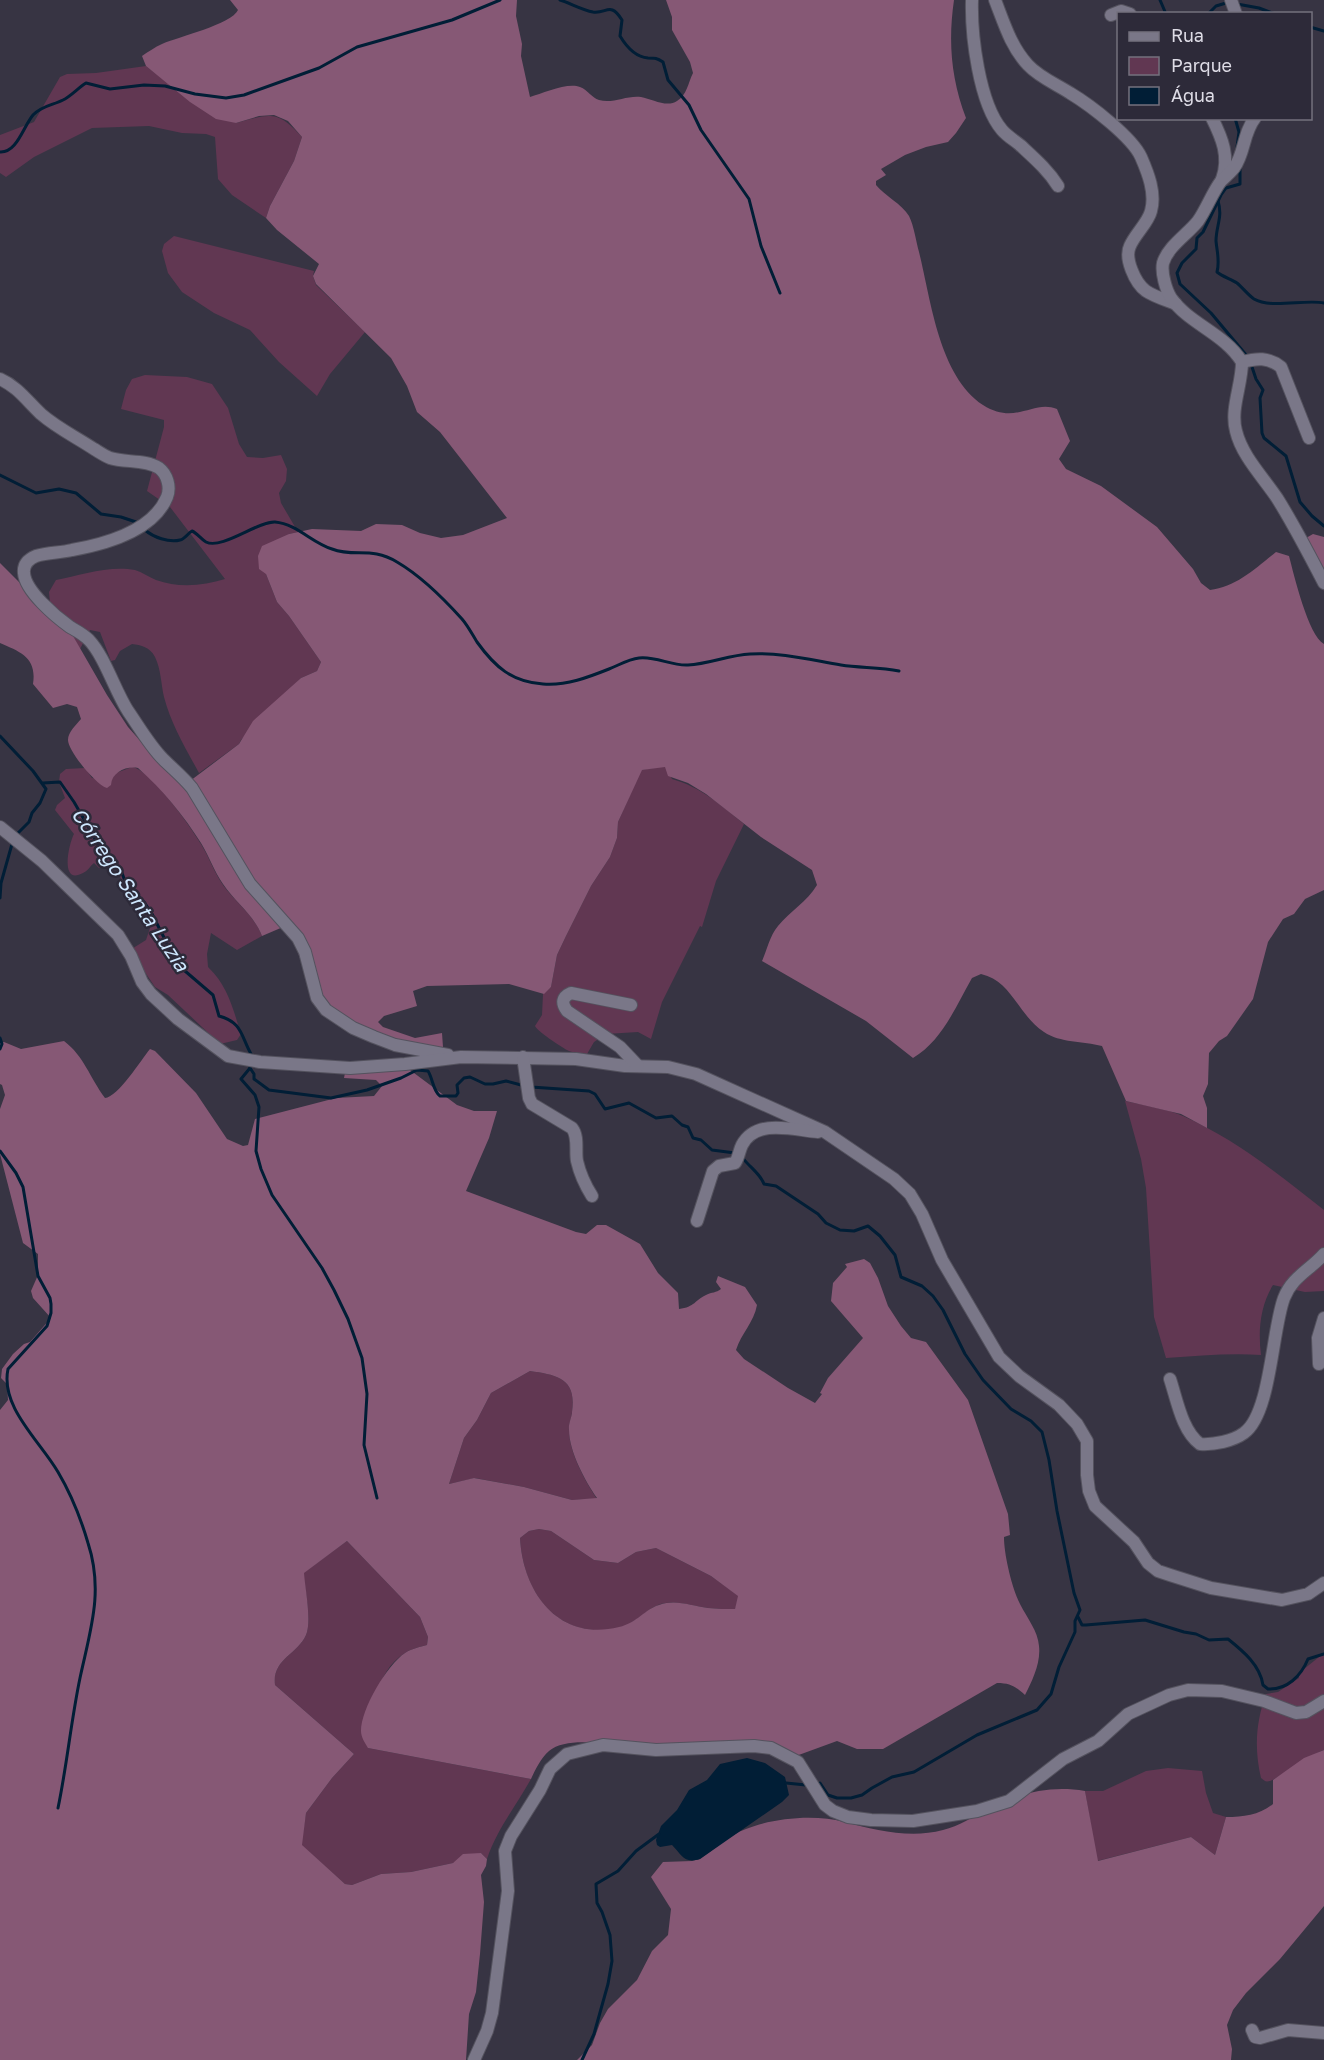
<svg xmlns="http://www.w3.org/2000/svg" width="1324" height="2060" font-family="'Golos Text',sans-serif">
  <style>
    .green { fill: #613752 }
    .forest { fill: #865875; fill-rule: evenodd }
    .water { fill: #011e36 }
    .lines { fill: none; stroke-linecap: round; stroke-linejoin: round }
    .stream { stroke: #011e36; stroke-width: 3 }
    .minor-casing { stroke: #54525e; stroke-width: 14 }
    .minor { stroke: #7a7788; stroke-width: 12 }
    .labels { text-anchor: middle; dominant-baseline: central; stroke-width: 5; stroke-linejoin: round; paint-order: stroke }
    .water-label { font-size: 20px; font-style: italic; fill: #cee7fe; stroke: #2d2a39 }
  </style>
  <rect width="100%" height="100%" fill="#373443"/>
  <g class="green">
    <path d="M146 66 177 90 236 123C270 114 277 109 302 137L294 161 270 206 266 218 232 195 218 179 215 137 206 134 182 133 149 126 92 128 34 157 6 177 0 173V135L34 122 60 77 67 74 96 73Z"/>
    <polygon points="174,236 314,271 313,276 316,285 365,332 330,374 317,396 279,362 250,330 214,313 182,292 168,273 162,251 164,244"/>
    <path d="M145 375 187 377 212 384 228 408 239 444 247 457 263 458 281 455 287 469 286 481 279 493 281 503 298 532 289 534 266 574 277 602 289 616 321 662 317 671 301 678 241 740 239 744 199 773C186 749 171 724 164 697 161 684 161 669 155 657 150 647 141 645 132 644L120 651 115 660 111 661 100 632 90 630 80 649 65 622 50 603 49 592 56 580C80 575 110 565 135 570 142 572 149 577 156 580 178 588 203 586 225 579L170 507 147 491 164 427V420L121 409 126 390 132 379Z"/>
    <path d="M665 766 672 779C701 787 722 806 744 824L716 881 702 927 700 926 662 1002 651 1039 638 1032 606 1034 594 1042 587 1054C580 1053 572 1053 567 1050 560 1046 537 1031 535 1026L542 1015 543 994 551 987 557 955 566 936 591 886 610 857 617 838 618 822 641 770Z"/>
    <path d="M132 767C150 769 191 827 201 844 209 857 214 872 223 885 235 902 254 915 262 936L237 950 211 933 207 954 208 967C228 986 233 1009 241 1034L237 1040 220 1044 168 995 155 987 130 950 146 940 150 928 140 902 123 884 116 867 107 863 99 868 94 863C90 866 88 871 83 873 59 886 69 843 74 834L55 810 57 805 65 798 59 782 60 774 66 769 85 768 92 778 111 780 116 773Z"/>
    <path d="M1125 1101C1139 1104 1171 1110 1183 1116 1235 1139 1280 1175 1324 1210V1291L1305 1292 1273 1285C1260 1306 1258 1331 1261 1355 1229 1353 1198 1356 1166 1358L1154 1317 1146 1188 1141 1159Z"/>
    <path d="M530 1371C557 1375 577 1378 572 1412 572 1418 568 1424 569 1430 569 1452 585 1481 597 1499L572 1500 524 1487 475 1478 449 1484 464 1438 477 1420 491 1393Z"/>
    <path d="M539 1529 551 1531 594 1560 618 1563 636 1552 656 1548 711 1576 739 1596 735 1610C726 1609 717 1609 708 1608 691 1606 675 1599 658 1605 645 1610 637 1623 619 1628 559 1641 523 1594 520 1538L529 1531Z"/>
    <path d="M347 1541 420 1617 428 1637 427 1645C420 1647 411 1649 405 1653 373 1673 373 1715 368 1748L531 1779C516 1806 497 1829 487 1859L481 1853 453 1863 411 1872 381 1874 352 1885 345 1884 301 1845 306 1813 332 1778 354 1754 275 1685C272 1659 297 1655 306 1635 312 1621 305 1588 303 1573Z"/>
    <path d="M1324 1653V1750C1312 1754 1273 1781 1270 1781 1265 1782 1265 1781 1261 1778 1254 1748 1256 1722 1266 1694L1278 1692 1299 1678V1673Z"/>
    <polygon points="1168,1768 1202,1771 1206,1793 1213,1813 1226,1817 1215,1855 1191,1837 1097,1861 1085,1791 1103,1791 1146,1771"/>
  </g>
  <g class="forest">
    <path d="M230 0H517L516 16 522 44 521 56 530 97C543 93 568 82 580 87 588 90 592 98 599 100 613 104 627 95 641 97 652 99 667 108 677 101 687 95 688 83 693 73L690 62 672 30V17L666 0H954C948 42 951 78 966 118L956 133 948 142 926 147 905 155 881 169 886 175 876 181V185C885 196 902 204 909 216 914 226 916 241 919 252 931 300 939 376 983 405 1016 426 1033 399 1057 409L1070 441 1059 459 1066 469 1101 486 1157 527 1193 569 1201 583 1210 590C1236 587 1256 568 1276 552L1289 556C1294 575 1308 635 1324 644V890L1305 899 1294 914 1283 919 1268 942 1253 999 1227 1036 1219 1041 1209 1053 1208 1084 1203 1096 1207 1108V1128L1181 1114 1126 1101 1102 1046C1083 1041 1060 1043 1044 1032 1017 1014 1012 981 981 974L972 978C956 1006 942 1041 913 1058L866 1021 762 961C767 950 770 935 778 926 790 911 807 902 817 885L812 870 761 837 706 794 688 783 668 776 665 767 642 770 618 822 617 838 610 857 591 886 566 936 557 955 551 987 544 994 509 984 427 986 413 991 417 1006 384 1016 378 1022 383 1027 415 1038 442 1033 443 1047 436 1051 372 1038 312 993 293 938 283 927 262 936C254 915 235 902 223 884 214 871 209 856 201 843 184 816 162 789 138 768 126 766 112 772 111 785L107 788C96 785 68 751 68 740 68 732 76 725 81 719L77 707 67 704 53 708 33 684C37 658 21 652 0 643V563L31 594 65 622 107 695 128 727 151 753 190 781 239 744 253 721 301 678 317 671 321 662 289 616 277 602 266 574 259 569 258 556 262 546 289 534 312 529 361 531 376 524 402 525 420 533 441 538 463 535 507 518 440 432 417 412 407 386 391 358 316 284 313 276 319 264 277 230 266 218 270 206 294 161 302 137 288 121 274 115 259 116 236 123 216 119 190 102 146 66 142 56C148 52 155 47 162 44 178 37 232 24 238 10Z"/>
    <polygon points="1313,534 1324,537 1324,591 1306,538"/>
    <path d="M64 1041C84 1056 90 1078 105 1098 118 1097 141 1060 150 1049L155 1051 196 1093 227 1139 243 1146 248 1145 255 1119 336 1098 374 1096 382 1086 376 1080 344 1078 347 1063 410 1070 457 1105 474 1111H497L489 1138 466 1191 576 1232 586 1234 597 1225H606L640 1244 658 1273 678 1293 679 1309C695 1307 695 1300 706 1295 712 1292 716 1293 721 1289L716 1282 718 1276 745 1287 757 1305C754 1322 741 1334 736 1350L744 1359 788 1388 815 1403 822 1394 820 1393 828 1378 863 1338 831 1301 833 1283 847 1267 845 1264 864 1259 870 1263 878 1278 888 1306 901 1326 911 1338 926 1342 968 1400 1008 1514 1010 1535 1004 1537C1004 1555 1012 1588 1020 1604 1027 1618 1038 1631 1039 1646 1041 1663 1032 1681 1025 1695 1016 1687 1011 1683 997 1683L883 1749H857L837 1741 785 1760 754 1745 666 1743 657 1745 652 1751C625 1748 571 1733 549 1751 541 1758 535 1770 531 1779L368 1748C365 1743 361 1737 361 1731 361 1709 387 1665 405 1653 411 1649 420 1647 427 1645L428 1637 420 1617 347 1541 304 1573C305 1588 312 1621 306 1635 297 1655 272 1659 275 1685L354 1754 332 1778 306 1813 302 1845 345 1884 352 1885 381 1874 411 1872 453 1863 463 1854 481 1853 487 1859 486 1866 481 1875 484 1902 480 1954 476 1992 469 2014 466 2060H0V1410L8 1400 7 1384 1 1378 2 1369 13 1354 24 1344 30 1342 51 1318 33 1298 31 1291 38 1275V1254L23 1243 0 1154V1109L5 1095 2 1085 0 1084V1043L4 1042 21 1049ZM530 1371C557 1375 577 1378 572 1412 572 1417 568 1424 569 1430 569 1451 585 1481 597 1498L572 1500 524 1487 474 1478 449 1484 464 1438 477 1420 491 1393ZM539 1529 551 1531 594 1560 618 1563 636 1552 656 1548 711 1576 738 1596 735 1609C727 1609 717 1609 708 1608 691 1606 676 1599 659 1605 645 1609 637 1623 619 1627 560 1642 523 1594 520 1538L529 1531Z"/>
    <path d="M1324 1750V1906L1280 1959 1246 1993 1233 2010 1227 2025 1232 2049 1231 2060H577L592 2045 600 2023 608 2009 637 1980 652 1951 668 1935 671 1909 651 1877 663 1862 692 1861 700 1859C715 1849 729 1835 746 1829 773 1818 815 1814 844 1822 876 1830 910 1839 943 1830 959 1826 973 1817 988 1809 1020 1793 1050 1785 1085 1791L1098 1861 1191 1837 1215 1855 1226 1817C1244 1817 1259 1815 1273 1804V1780L1304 1758Z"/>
  </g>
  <path class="water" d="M747 1758 765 1763 785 1777 789 1795 782 1802 700 1859C684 1864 682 1855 672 1845L660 1847 657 1845 656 1840 661 1826 677 1810 689 1790 707 1780 720 1764Z"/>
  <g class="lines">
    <g class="stream">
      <path d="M560 0C570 3 582 10 593 12 607 14 610 1 622 20L620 36C626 46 635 57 648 58 655 58 657 58 663 62L668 80 689 105 701 130 749 199 761 246 780 293"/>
      <polyline points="1160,0 1166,14"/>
      <polyline points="1237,4 1259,8 1275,14"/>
      <polyline points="1208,14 1216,6 1226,3"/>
      <polyline points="1310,27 1324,31"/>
      <polyline points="1235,118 1239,132 1237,147"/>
      <path d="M0 152C17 153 23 127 33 115 41 106 53 105 63 100 71 96 78 88 86 83L110 89 144 85 165 86 195 94 226 98 244 95 319 68 357 47 452 20 500 0"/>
      <polyline points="1240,168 1240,184 1226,188 1221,195 1203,232 1197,238 1196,249 1182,263 1177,273 1180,284 1211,313 1247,356"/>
      <path d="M1218 201C1223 217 1216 226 1216 241 1217 252 1220 261 1217 272 1223 277 1231 279 1237 283 1243 288 1248 295 1254 299 1271 309 1305 299 1324 303"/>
      <polyline points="1251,364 1256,379 1263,390 1260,398 1262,433 1264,438 1286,456 1300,502 1312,516 1324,526"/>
      <polyline points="0,475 36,493 59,489 76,493 101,514 121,517 136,522"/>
      <path d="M145 530C153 537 169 543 180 540 185 539 188 533 192 531 197 533 201 539 206 542 222 550 258 521 275 522 297 524 312 543 332 549 355 558 371 546 397 562 421 576 444 599 462 619 468 626 472 634 477 642 495 667 512 682 543 684 566 686 589 677 609 669 619 665 629 659 639 658 656 656 671 666 688 665 709 664 729 655 750 654 781 652 811 660 841 665 860 668 880 667 899 671"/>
      <polyline points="0,736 33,771 46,789 40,803 32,813 29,822 18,833"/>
      <path d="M43 783 60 782 74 802 101 849 113 860 122 873 126 884 144 902 152 914 178 965 213 995 219 1016C242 1022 241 1036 251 1054"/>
      <polyline points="0,898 1,883 12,844"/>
      <polyline points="0,1038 2,1044 0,1049"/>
      <polyline points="250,1068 241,1079 255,1095 259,1107 256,1151 261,1169 272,1195 322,1268 334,1290 348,1319 362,1358 367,1394 364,1445 377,1498"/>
      <path d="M250 1068 254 1074V1079L269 1090 331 1098 367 1090 401 1078 417 1070 428 1071C433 1079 433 1091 440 1096H456L458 1093 457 1085 464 1078 470 1077 485 1084H493L506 1081 521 1085"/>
      <polyline points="531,1087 589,1091 595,1094 605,1109 629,1103 656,1118 672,1116 682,1125 688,1127 693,1138 701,1140 712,1150 735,1153"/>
      <path d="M0 1151 16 1173 23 1187 38 1276 50 1298 51 1304V1313L47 1326 8 1369C0 1407 40 1441 58 1472 71 1494 81 1519 88 1543 104 1592 90 1631 80 1678 71 1721 67 1765 58 1808"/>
      <path d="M742 1157C749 1167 760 1173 764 1184L776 1186 818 1214 826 1223 840 1230 854 1231 868 1226 880 1236 895 1255 901 1277 922 1286 933 1296 943 1310 965 1354 983 1380 1011 1409 1031 1421 1042 1432 1049 1460 1057 1511 1074 1593 1080 1610 1075 1621V1632L1059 1667 1051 1694 1037 1710 977 1735 914 1772 892 1777 872 1788 862 1795 851 1798H837L828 1795 820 1783"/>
      <path d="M1078 1617 1082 1625H1086L1145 1620 1184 1632 1196 1634 1209 1640 1228 1639C1243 1651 1260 1665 1263 1685L1268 1689C1287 1690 1301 1676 1308 1659L1324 1654"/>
      <polyline points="786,1783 806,1785"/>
      <polyline points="582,2060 594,2034 608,1984 612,1961 610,1935 602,1912 597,1903 596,1884 618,1871 636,1851 659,1834"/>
    </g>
    <g class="minor-casing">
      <g id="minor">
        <path d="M972 0C971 35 979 103 1002 130 1007 136 1014 140 1020 145 1034 158 1048 170 1058 186"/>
        <path d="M995 0C1004 23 1011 47 1028 65 1039 77 1056 84 1070 93 1090 105 1132 137 1141 157 1148 173 1156 193 1151 211 1148 223 1135 234 1130 246 1124 258 1135 283 1146 291 1155 297 1166 300 1176 304"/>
        <polyline points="1231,0 1236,14"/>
        <polyline points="1111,15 1121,11 1130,14"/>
        <path d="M1212 118C1222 138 1230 157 1222 179"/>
        <path d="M1255 118C1243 133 1245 153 1234 168 1230 173 1225 177 1221 181 1212 193 1207 208 1198 221 1188 234 1168 246 1163 263 1161 273 1166 290 1171 298 1189 324 1224 333 1242 362 1242 385 1230 409 1236 431 1242 456 1263 477 1277 498 1294 525 1309 554 1324 583"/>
        <path d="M1242 362C1257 358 1268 357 1281 367L1309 438"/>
        <path d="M0 379C18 387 27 401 41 414 57 428 76 437 94 449 99 452 105 456 110 458 125 463 145 459 159 468 167 474 171 487 167 497 153 531 106 544 72 550 60 553 48 552 36 556 29 559 23 564 24 573 25 591 56 617 70 627 77 631 83 634 89 640 105 657 115 691 128 711 139 727 150 746 163 759 173 769 183 777 192 788L250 884 298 938 305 952 317 998 326 1010 353 1028 374 1037 395 1045 448 1055"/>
        <polyline points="0,827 42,861 118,935 131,956 142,982 151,994 178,1019 228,1056 260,1062 350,1068 405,1064 461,1057 576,1059 625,1066 668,1067 696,1074 825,1132 894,1179 910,1194 922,1214 942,1260 999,1357 1019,1376 1059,1405 1077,1424 1087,1441 1087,1475 1089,1491 1095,1506 1134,1542 1148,1563 1158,1571 1170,1575 1211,1588 1282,1600 1308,1594 1324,1583"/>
        <path d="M631 1005 571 993C562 997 561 1003 567 1011L620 1047 638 1066"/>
        <path d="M523 1057 529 1098 532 1104 572 1128C579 1137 575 1150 577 1161 580 1174 585 1185 592 1196"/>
        <path d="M697 1221 713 1171 719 1166 735 1163C739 1157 739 1151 742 1145 756 1118 794 1130 818 1132"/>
        <polyline points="1319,1364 1318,1338 1324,1318"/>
        <path d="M1170 1379C1177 1400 1182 1431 1200 1444 1214 1445 1233 1441 1244 1433 1271 1414 1272 1329 1284 1298 1292 1277 1310 1270 1324 1254"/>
        <polyline points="1252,2030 1255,2037 1260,2038 1288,2030 1324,2033"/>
        <polyline points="474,2060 487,2031 492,2013 508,1891 505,1851 511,1836 540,1790 550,1769 567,1754 603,1745 656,1750 754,1746 771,1748 798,1762 825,1805 833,1811 848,1817 871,1820 913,1821 977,1811 1009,1801 1063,1759 1098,1741 1128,1714 1169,1695 1188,1690 1222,1691 1264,1701 1296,1713 1306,1712 1324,1701"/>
      </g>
    </g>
    <use href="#minor" class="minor"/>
  </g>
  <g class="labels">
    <g class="water-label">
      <text transform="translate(131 889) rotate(56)">Córrego Santa Luzia</text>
    </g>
  </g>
  <rect x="1117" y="12" width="195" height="108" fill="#2d2a39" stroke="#74717e" stroke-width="1.5"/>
  <rect x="1129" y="32" width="30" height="9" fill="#7a7788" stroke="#74717e" stroke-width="1.5"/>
  <text x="1171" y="42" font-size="18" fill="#dedce6">Rua</text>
  <rect x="1129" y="57" width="30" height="18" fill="#613752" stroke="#74717e" stroke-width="1.5"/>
  <text x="1171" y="72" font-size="18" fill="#dedce6">Parque</text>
  <rect x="1129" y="87" width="30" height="18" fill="#011e36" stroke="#74717e" stroke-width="1.5"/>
  <text x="1171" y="102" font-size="18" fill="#dedce6">Água</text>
</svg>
